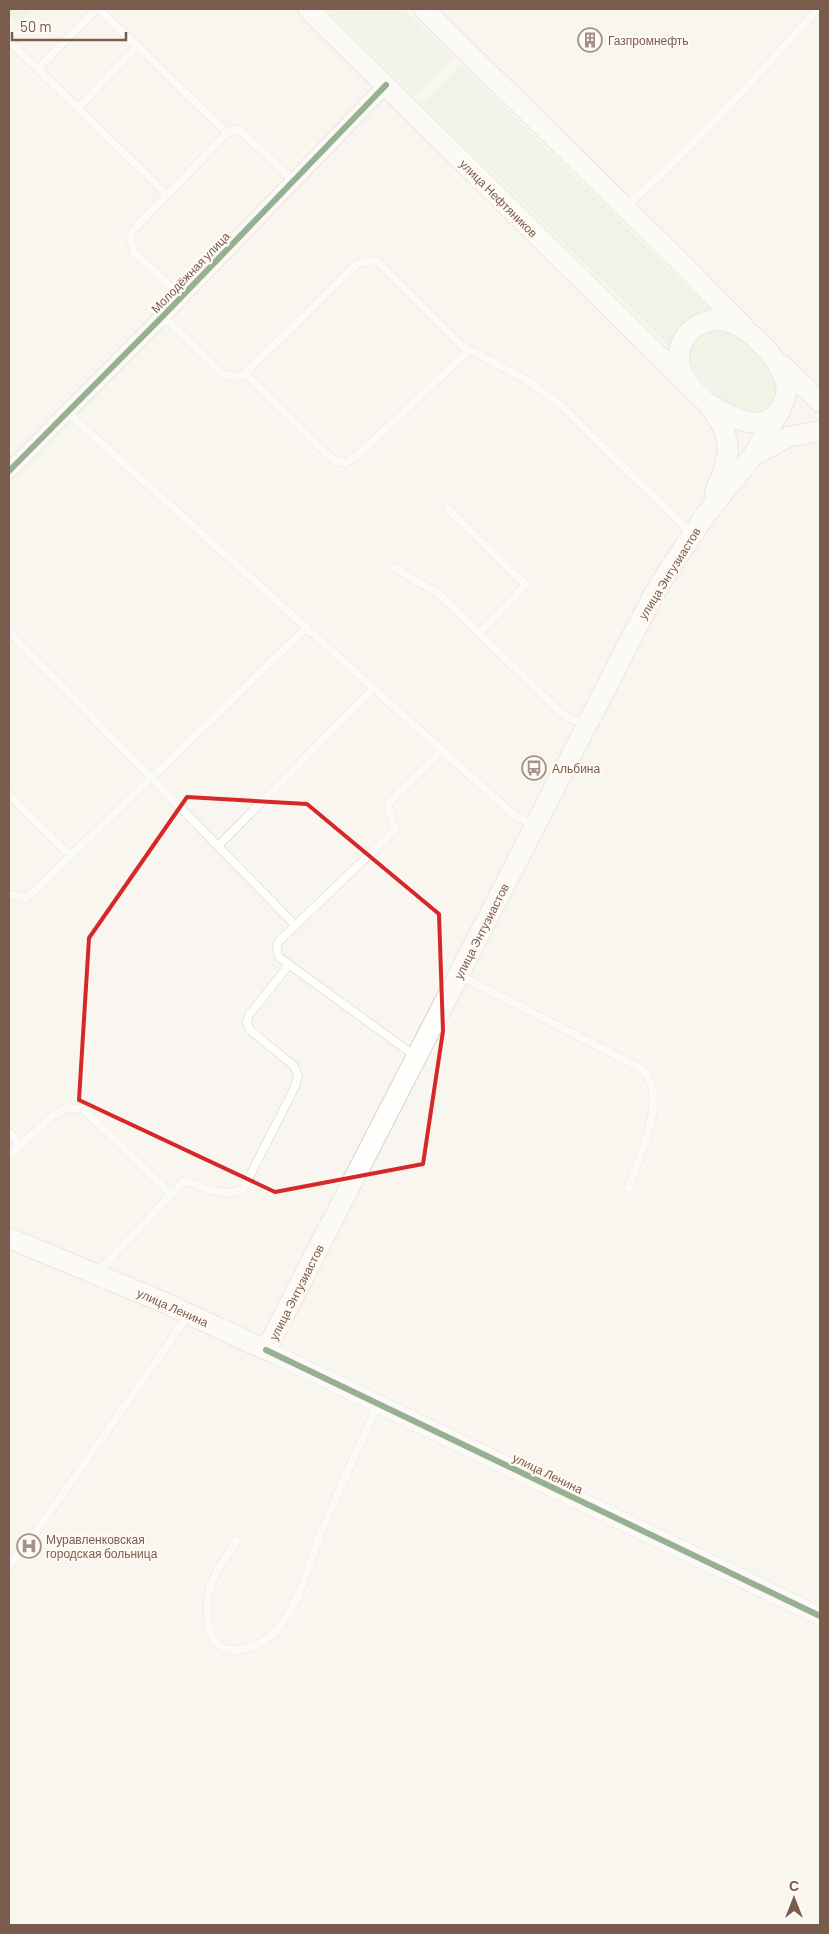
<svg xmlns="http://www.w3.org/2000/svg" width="829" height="1934" font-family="Barlow,sans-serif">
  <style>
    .green { fill: #e7f0db }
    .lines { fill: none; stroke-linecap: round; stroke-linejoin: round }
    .service-casing { stroke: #d7d1cb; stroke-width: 9 }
    .minor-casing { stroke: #d7d1cb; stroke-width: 17 }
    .tertiary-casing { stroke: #d7d1cb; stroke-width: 19 }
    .secondary-casing { stroke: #d9d2cb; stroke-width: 22 }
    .service { stroke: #fefefd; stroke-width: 8 }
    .minor { stroke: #fefefd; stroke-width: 15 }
    .tertiary { stroke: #fefefd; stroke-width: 18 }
    .secondary { stroke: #fefefd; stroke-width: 20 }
    .cycleway-casing { stroke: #fffaf3; stroke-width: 9 }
    .cycleway { stroke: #1b5e20; stroke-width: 6 }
    .marked { fill: none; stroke: #d62828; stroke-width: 4; stroke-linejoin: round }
    .labels { text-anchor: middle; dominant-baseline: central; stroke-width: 4.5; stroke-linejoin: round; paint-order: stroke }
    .poi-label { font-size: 12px; fill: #7a5c4d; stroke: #fffaf3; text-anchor: start }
    .street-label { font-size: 12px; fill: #7a5c4d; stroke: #fffaf3 }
  </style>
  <rect width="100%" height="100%" fill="#f9f5f0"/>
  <g class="green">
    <polygon points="9,9 34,9 19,24 9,14"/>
    <polygon points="326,9 404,9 453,57 414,95"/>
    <path d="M461 64 711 310C689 313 675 327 671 349L422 103Z"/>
    <path d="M710 329C717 330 727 328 733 331 739 333 745 341 750 346 757 352 764 357 770 364 780 376 781 399 768 408 747 423 723 400 708 387 687 365 680 347 710 329Z"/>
  </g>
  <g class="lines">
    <g class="service-casing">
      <g id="service">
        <polyline points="99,9 227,133 237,129 243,133 294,181"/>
        <polyline points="9,41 167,195"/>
        <polyline points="38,69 96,9"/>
        <polyline points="78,108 137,46"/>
        <path d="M625 207C694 146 756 77 818 9"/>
        <polyline points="181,297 134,252 130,237 133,230 227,133"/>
        <polyline points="163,316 223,374 234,377 245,373 357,264 368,261 378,262 462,346 529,381 563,407 691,533"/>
        <polyline points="245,373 333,460 346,463 357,456 469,350"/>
        <polyline points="68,413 514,815 534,826"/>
        <polyline points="448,509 526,585 479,633"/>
        <polyline points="394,568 438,593 558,710 567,717 586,725"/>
        <polyline points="9,632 295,925"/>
        <polyline points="9,795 71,856"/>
        <polyline points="218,846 374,688"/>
        <polyline points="9,894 26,899 307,627"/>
        <path d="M459 975 642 1069C670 1095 639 1158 628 1188"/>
        <path d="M415 1056 280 958C276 952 276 948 279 941L392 833 395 829 388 806 390 801 443 750"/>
        <polyline points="9,1132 20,1145"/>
        <polyline points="9,1156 52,1116 67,1108 83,1109 171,1194"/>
        <path d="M97 1273 184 1181C202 1186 226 1199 243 1189L295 1087 298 1076 294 1066 250 1030 247 1022 249 1015 289 965"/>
        <path d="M236 1541C227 1557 211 1576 208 1595 207 1607 207 1625 212 1636 224 1663 263 1646 277 1630 302 1601 310 1558 325 1523 342 1483 360 1444 378 1405"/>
        <polyline points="9,1566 28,1543 188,1316"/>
      </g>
    </g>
    <g class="minor-casing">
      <polyline id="minor" points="9,471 163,316 386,85"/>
    </g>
    <g class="tertiary-casing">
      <polyline id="tertiary" points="266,1350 820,1616"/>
    </g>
    <g class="secondary-casing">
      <g id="secondary">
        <path d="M308 9 706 402C721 411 738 422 755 423 776 424 791 398 785 380 778 357 745 322 721 320 695 319 677 338 679 363 680 371 686 379 691 386"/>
        <polyline points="424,9 676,258 743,326"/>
        <polyline points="782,365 820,402"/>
        <path d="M708 404C734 438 732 454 715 492"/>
        <polyline points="756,454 788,437 820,431"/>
        <polyline points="9,1238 163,1302 266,1350 654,594 674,562 704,517 752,457 781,409"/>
      </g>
    </g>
    <use href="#service" class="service"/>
    <use href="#minor" class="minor"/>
    <use href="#tertiary" class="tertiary"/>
    <use href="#secondary" class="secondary"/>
    <g class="cycleway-casing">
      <g id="cycleway">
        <polyline points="9,471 163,316 386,85"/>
        <polyline points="266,1350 820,1616"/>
      </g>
    </g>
    <use href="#cycleway" class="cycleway"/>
  </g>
  <path d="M0 0H829V1934H0ZM187 797 307 804 439 914 443 1031 423 1164 275 1192 79 1100 89 938Z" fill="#f9f5f0" fill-opacity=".55" fill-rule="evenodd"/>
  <path class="marked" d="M187 797 307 804 439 914 443 1031 423 1164 275 1192 79 1100 89 938Z"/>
  <defs>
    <g id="building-ring" transform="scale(1.25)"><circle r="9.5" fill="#fffaf3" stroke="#a69286" stroke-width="1.5"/><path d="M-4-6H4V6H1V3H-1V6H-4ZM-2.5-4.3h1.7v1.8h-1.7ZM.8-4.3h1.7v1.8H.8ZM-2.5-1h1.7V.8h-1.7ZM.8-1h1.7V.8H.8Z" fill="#a69286"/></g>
    <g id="bus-ring" transform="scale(1.25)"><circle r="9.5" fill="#fffaf3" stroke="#a69286" stroke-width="1.5"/><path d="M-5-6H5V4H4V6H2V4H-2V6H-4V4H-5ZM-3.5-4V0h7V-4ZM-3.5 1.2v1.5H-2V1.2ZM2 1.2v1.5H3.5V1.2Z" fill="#a69286"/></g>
    <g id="hospital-ring" transform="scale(1.25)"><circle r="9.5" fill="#fffaf3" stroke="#a69286" stroke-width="1.5"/><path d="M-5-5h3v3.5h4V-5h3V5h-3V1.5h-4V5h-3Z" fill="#a69286"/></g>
  </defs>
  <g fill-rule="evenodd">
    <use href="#building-ring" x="590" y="40"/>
    <use href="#bus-ring" x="534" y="768"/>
    <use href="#hospital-ring" x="29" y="1546"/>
  </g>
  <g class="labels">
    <g class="poi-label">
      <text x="608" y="40">Газпромнефть</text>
      <text x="552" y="768">Альбина</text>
      <text x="46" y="1539">Муравленковская<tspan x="46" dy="14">городская больница</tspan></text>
    </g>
    <g class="street-label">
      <text transform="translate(499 198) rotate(45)">улица Нефтяников</text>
      <text transform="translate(190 272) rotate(-46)">Молодёжная улица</text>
      <text transform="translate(669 573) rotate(-58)">улица Энтузиастов</text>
      <text transform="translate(481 931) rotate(-63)">улица Энтузиастов</text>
      <text transform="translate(296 1292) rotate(-63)">улица Энтузиастов</text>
      <text transform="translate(173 1307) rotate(24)">улица Ленина</text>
      <text transform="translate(548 1473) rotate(26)">улица Ленина</text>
    </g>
  </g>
  <rect width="829" height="1934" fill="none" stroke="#7a5c4d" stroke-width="20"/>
  <g transform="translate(794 1899)" stroke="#fffaf3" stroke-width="4" paint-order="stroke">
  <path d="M0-4L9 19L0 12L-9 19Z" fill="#7a5c4d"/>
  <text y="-8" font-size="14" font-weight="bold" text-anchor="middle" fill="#7a5c4d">С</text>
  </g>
  <path d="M12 32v8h114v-8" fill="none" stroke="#7a5c4d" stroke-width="2.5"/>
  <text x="20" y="32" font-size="15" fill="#7a5c4d" stroke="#fffaf3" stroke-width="4" paint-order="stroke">50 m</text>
</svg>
